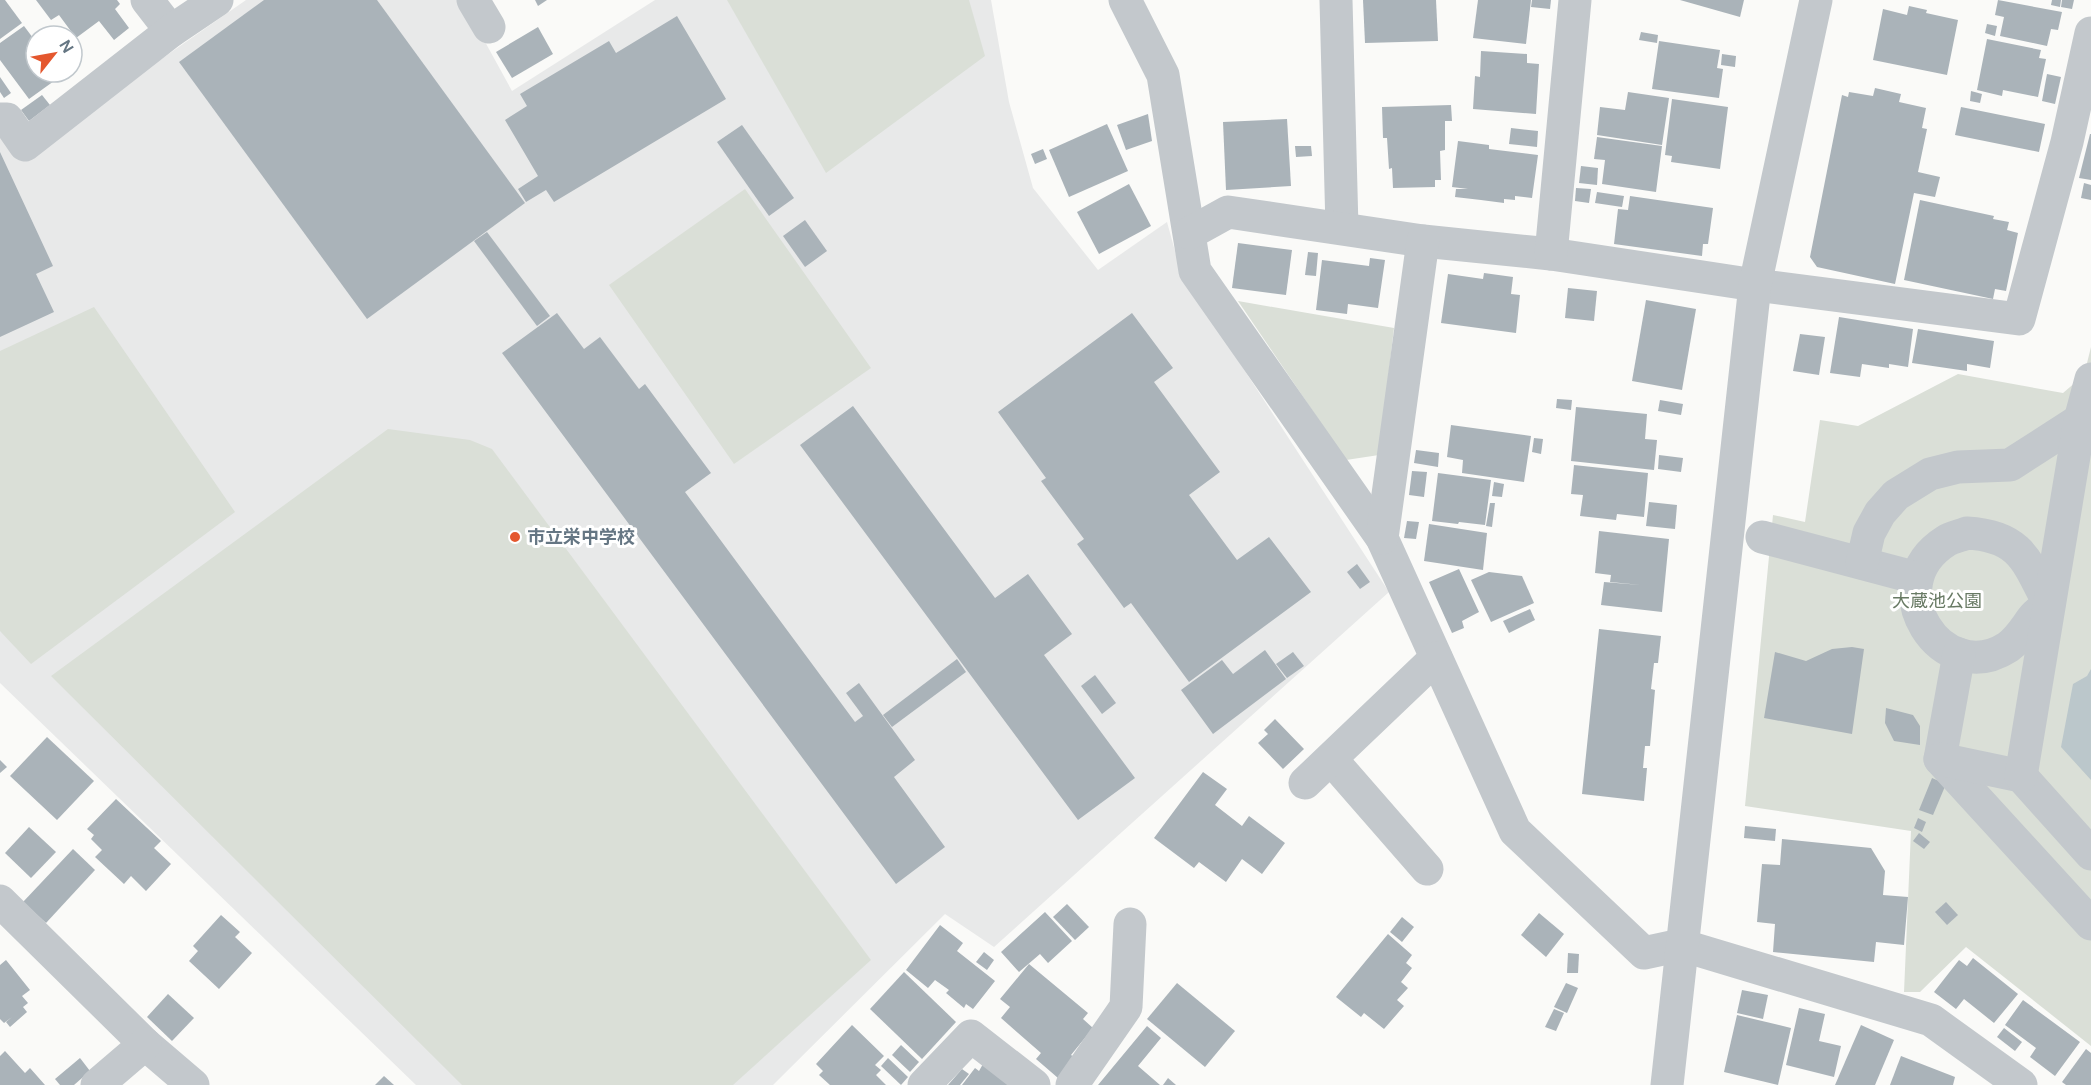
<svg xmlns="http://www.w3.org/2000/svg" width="2091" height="1085" font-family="'DM Sans','Noto Sans JP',sans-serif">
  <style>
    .built { fill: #e8e9e9 }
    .green { fill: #dadfd7 }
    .water { fill: #bbc7cb }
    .building { fill: #aab3b9 }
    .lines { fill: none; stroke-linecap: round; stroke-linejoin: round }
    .minor { stroke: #c3c8cc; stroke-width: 33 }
    .poi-dot { fill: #e4572e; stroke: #fff; stroke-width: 2 }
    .labels { text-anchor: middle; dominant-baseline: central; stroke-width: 6; stroke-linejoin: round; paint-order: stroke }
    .poi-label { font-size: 18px; font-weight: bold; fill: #657683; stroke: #fff; text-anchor: start }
    .park-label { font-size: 18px; fill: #687a64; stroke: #fff }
  </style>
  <rect width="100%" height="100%" fill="#fafaf8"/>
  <polygon class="built" points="246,0 462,0 512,91 655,0 991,0 1009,102 1033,188 1098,270 1167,222 1181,273 1389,592 994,947 945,914 773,1085 416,1085 0,683 0,135 18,159"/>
  <g class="green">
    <polygon points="727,0 969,0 985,56 826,173"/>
    <polygon points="745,189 871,368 734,464 609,285"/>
    <polygon points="1238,301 1394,328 1379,455 1346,460"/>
    <polygon points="94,307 235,512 31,664 0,631 0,351"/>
    <polygon points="2091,347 2091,1046 1966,947 1920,992 1904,992 1911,831 1745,806 1773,515 1805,522 1820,420 1858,426 1958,374 2063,393 2084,375"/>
    <polygon points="388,429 470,440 492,449 871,960 733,1085 462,1085 51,676"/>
  </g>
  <polygon class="water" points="2091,669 2091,780 2061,747 2073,684 2087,676"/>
  <g class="building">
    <polygon points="0,0 5,0 22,23 0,39"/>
    <polygon points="36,0 117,0 120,4 115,9 129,28 114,40 99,21 76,38 59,15 51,20"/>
    <polygon points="264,0 377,0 525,203 367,319 179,62"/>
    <polygon points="535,0 547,0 538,6"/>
    <polygon points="1363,0 1436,0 1438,41 1365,43"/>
    <polygon points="1478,0 1531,0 1526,44 1473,38"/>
    <polygon points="1532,0 1551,0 1550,9 1531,7"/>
    <polygon points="1680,0 1744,0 1740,17"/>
    <polygon points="1998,0 2062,12 2058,30 2051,29 2047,46 2000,36 2004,17 1995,15"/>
    <polygon points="2052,0 2061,0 2060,7 2051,5"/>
    <polygon points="2062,0 2074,0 2072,9 2061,7"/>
    <polygon points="1909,6 1927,10 1926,13 1958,20 1947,75 1873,60 1883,9 1907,15"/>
    <polygon points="677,16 726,99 554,202 546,190 526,202 518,189 538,176 505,120 527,106 520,94 609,41 616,53"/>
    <polygon points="1987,24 1997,26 1995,36 1985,33"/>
    <polygon points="24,26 36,42 36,72 58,72 61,76 29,99 0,60 0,43"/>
    <polygon points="538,27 553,54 512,78 496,52"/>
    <polygon points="1641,32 1658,35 1657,43 1639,40"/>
    <polygon points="1987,39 2041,50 2039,58 2046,59 2038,97 2003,90 2002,96 1977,90"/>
    <polygon points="1659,41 1720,50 1717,68 1723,69 1719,98 1652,89"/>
    <polygon points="1481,51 1527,54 1527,63 1539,64 1536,114 1473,109 1475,76 1480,77"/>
    <polygon points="1722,54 1736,56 1735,67 1721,65"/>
    <polygon points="2047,74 2061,77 2055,104 2042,101"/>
    <polygon points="0,77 11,93 4,98 0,92"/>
    <polygon points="1875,88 1901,94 1899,102 1926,108 1922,128 1927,129 1918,172 1940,177 1935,197 1914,193 1895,284 1817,267 1810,257 1842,95 1848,97 1849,92 1873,96"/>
    <polygon points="1971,91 1982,94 1980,103 1970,101"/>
    <polygon points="1628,92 1669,98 1662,145 1597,135 1600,107 1625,110"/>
    <polygon points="42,95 50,105 29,121 21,110"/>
    <polygon points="1672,99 1728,107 1720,169 1671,162 1672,156 1665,155"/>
    <polygon points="1451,105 1452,121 1445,121 1445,150 1440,151 1441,180 1435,180 1435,187 1393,188 1392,168 1389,169 1387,138 1383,138 1382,107"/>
    <polygon points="1961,107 2045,124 2039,152 1955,135"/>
    <polygon points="1148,114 1152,141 1126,150 1117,125"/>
    <polygon points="1287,119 1291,186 1226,190 1223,122"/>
    <polygon points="1107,124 1128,171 1069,197 1049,150"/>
    <polygon points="742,125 794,198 769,216 717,142"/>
    <polygon points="1511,128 1538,131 1537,147 1509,144"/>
    <polygon points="2090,134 2091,134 2091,180 2079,178"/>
    <polygon points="1597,137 1662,146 1656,192 1602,184 1605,160 1594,159"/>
    <polygon points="1458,141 1489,145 1489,149 1538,155 1532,198 1515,196 1515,200 1504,199 1504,203 1481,200 1482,191 1481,200 1455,197 1456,189 1468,189 1452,187"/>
    <polygon points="1295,146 1311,146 1312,156 1296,157"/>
    <polygon points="1043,149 1047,159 1035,164 1031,154"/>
    <polygon points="0,152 53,266 36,274 54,312 0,337"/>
    <polygon points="1581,166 1598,168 1597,185 1579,183"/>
    <polygon points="2084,183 2091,185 2091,200 2081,198"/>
    <polygon points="1129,184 1151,226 1099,254 1077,212"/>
    <polygon points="1576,188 1591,189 1589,203 1575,201"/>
    <polygon points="1597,192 1624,196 1622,207 1595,203"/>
    <polygon points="1630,196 1713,208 1708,244 1703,244 1702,256 1614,244 1618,209 1628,210"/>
    <polygon points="1920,200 1994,216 1993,219 2009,222 2007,230 2018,233 2006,291 1995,289 1993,299 1904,280"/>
    <polygon points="805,220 827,251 805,267 783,236"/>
    <polygon points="487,232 550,316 537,326 474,241"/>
    <polygon points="1238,243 1292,250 1286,295 1232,288"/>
    <polygon points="1308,252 1318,253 1316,276 1305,275"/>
    <polygon points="1370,258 1385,260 1378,308 1348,304 1347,314 1316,310 1322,260 1369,266"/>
    <polygon points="1484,273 1513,277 1511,294 1520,295 1516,333 1441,323 1448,274 1483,279"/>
    <polygon points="1568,288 1597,291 1594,321 1565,318"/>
    <polygon points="1646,300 1696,309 1682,390 1632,381"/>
    <polygon points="557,313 584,349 600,337 639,389 645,384 711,473 685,492 855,722 863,716 846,693 859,683 915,760 894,777 945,847 896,884 502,353"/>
    <polygon points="1132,313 1173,368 1154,382 1220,472 1189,495 1237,560 1269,537 1311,592 1189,682 1131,603 1124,608 1077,544 1084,539 1041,481 1046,478 998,412"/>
    <polygon points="1839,317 1913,329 1908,367 1889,364 1889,368 1862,364 1860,377 1830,373"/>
    <polygon points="1918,329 1994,341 1990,368 1967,364 1967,371 1912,363"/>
    <polygon points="1800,334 1825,337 1819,375 1793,371"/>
    <polygon points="1557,399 1572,400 1571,410 1556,408"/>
    <polygon points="1660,400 1683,404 1681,415 1658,411"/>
    <polygon points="853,406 995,598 1028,574 1072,634 1044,655 1135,778 1078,820 800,445"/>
    <polygon points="1576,407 1647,414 1645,439 1657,440 1654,470 1571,461"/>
    <polygon points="1451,425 1531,436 1524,482 1462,473 1463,460 1447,457"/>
    <polygon points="1534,438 1543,439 1541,454 1532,452"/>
    <polygon points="1416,450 1439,453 1438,467 1414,463"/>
    <polygon points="1659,455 1683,458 1681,472 1658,469"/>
    <polygon points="1574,465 1648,473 1644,517 1617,514 1616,520 1580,516 1583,495 1571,494"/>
    <polygon points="1412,471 1427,472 1424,497 1409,495"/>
    <polygon points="1438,473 1491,480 1485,525 1459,522 1458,524 1432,521"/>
    <polygon points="1494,482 1504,484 1502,497 1492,496"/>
    <polygon points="1649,502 1677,505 1675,529 1646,526"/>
    <polygon points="1490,503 1495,503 1492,527 1486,526"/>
    <polygon points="1407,521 1419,522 1416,539 1404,538"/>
    <polygon points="1429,524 1487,533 1483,570 1424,561"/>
    <polygon points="1599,531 1669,539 1662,612 1601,605 1604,582 1641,585 1610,582 1611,575 1595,573"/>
    <polygon points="1357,564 1370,582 1360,589 1347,572"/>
    <polygon points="1459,569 1479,612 1462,621 1464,628 1452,633 1429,582"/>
    <polygon points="1489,572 1522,576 1534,603 1491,622 1471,580"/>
    <polygon points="1530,609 1535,620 1509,633 1503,621"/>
    <polygon points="1599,629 1661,636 1658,663 1654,663 1651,689 1655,690 1650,746 1645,746 1643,768 1647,768 1644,801 1582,794"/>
    <polygon points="1852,647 1864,649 1852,734 1764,718 1775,652 1806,661 1832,649"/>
    <polygon points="1265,650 1286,679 1213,734 1181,690 1222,660 1233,674"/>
    <polygon points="1293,652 1304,666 1287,678 1276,664"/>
    <polygon points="957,659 966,672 892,727 883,715"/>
    <polygon points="1095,675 1116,703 1102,714 1081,686"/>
    <polygon points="1886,708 1913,715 1920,726 1920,745 1894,741 1885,723"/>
    <polygon points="1275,719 1304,749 1283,769 1258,743 1268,734 1264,730"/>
    <polygon points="47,737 94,781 57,820 10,776"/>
    <polygon points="0,760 7,767 0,773"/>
    <polygon points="1203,772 1227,789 1215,805 1242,826 1249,816 1285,843 1262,874 1242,859 1226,882 1199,862 1194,868 1154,838"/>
    <polygon points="1932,778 1946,784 1933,815 1919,810"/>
    <polygon points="116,799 161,841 154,848 171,864 146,891 131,876 124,884 95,857 102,850 91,839 94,835 87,829"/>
    <polygon points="1918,818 1926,822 1922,832 1914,828"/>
    <polygon points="1745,826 1776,829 1775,841 1744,838"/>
    <polygon points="29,827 56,852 31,878 5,853"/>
    <polygon points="1919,833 1930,842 1924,849 1913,841"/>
    <polygon points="1782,839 1871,848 1885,871 1883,895 1908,897 1904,945 1876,942 1874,962 1773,952 1775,924 1757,922 1762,864 1780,865"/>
    <polygon points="73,849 95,870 46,923 23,902"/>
    <polygon points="1946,902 1958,915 1947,925 1935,912"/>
    <polygon points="1067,904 1089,927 1075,940 1053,917"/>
    <polygon points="1045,912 1072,941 1048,963 1040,954 1019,972 1001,952"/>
    <polygon points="1539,913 1564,934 1546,957 1521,935"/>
    <polygon points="221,915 240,932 235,937 252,953 219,989 189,961 198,951 193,946"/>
    <polygon points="1402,917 1414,927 1402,942 1390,932"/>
    <polygon points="940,925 963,943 957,951 995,981 973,1009 966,1004 964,1008 946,993 949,990 935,980 928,988 906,970"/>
    <polygon points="1388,934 1412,955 1406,963 1412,968 1401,982 1408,988 1397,1000 1404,1006 1384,1029 1364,1013 1361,1017 1336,997"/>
    <polygon points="984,952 994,960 987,970 976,962"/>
    <polygon points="1568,953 1579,954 1578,973 1567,973"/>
    <polygon points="1973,958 2018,994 1994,1023 1964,999 1956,1009 1934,992 1959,960 1967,966"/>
    <polygon points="6,960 30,990 22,996 28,1003 23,1007 27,1012 10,1027 6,1022 12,1017 4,1023 0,1019 0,965"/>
    <polygon points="1029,964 1088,1013 1083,1019 1093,1028 1071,1055 1074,1057 1058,1078 1036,1059 1041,1053 1001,1018 1010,1007 1000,999"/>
    <polygon points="904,972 956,1022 922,1059 870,1009"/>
    <polygon points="1177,983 1235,1031 1205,1067 1147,1019"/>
    <polygon points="1566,983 1578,988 1567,1013 1554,1007"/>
    <polygon points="1742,990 1768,995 1763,1019 1737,1013"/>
    <polygon points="168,994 194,1018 172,1041 147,1017"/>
    <polygon points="2023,1000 2080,1042 2055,1076 2030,1057 2036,1048 2005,1025"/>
    <polygon points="1799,1008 1825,1014 1819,1041 1841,1046 1834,1077 1786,1065"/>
    <polygon points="1554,1009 1564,1013 1556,1031 1545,1027"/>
    <polygon points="1737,1015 1791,1028 1778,1085 1724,1072"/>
    <polygon points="852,1025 884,1056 875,1065 881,1070 876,1075 886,1085 830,1085 819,1075 823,1071 816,1064"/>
    <polygon points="1861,1025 1894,1040 1875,1085 1835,1085"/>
    <polygon points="1147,1026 1161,1038 1138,1066 1160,1085 1098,1085"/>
    <polygon points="2004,1028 2022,1042 2015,1051 1997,1037"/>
    <polygon points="901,1045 919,1062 910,1072 892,1055"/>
    <polygon points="2086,1049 2091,1053 2091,1085 2066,1085 2062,1082"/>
    <polygon points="5,1051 25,1073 30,1068 45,1085 0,1085 0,1056"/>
    <polygon points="1901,1056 1955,1077 1953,1085 1890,1085"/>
    <polygon points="80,1058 90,1071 74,1085 60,1085 55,1079"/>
    <polygon points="888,1058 908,1077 901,1085 881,1066"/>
    <polygon points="983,1064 1011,1085 962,1085 975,1068 979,1071"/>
    <polygon points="962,1069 969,1074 960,1085 948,1085"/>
    <polygon points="384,1076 394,1085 375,1085"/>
    <polygon points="1168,1078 1176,1085 1163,1085"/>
  </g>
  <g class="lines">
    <g class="minor">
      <polyline points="147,0 171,31"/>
      <polyline points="473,0 489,27"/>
      <polyline points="1125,0 1163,75 1195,271 1382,538 1515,831 1644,953 1681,945 1931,1020 2021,1085"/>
      <polyline points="1336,0 1342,228"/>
      <polyline points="0,119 7,119 25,145 171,31 217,0"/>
      <polyline points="1190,233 1228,212 1423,241 1551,254 1755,285 2019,319 2067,142 2091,33"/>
      <polyline points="1551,254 1575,0"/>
      <path d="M1967 533C2021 536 2027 561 2049 604 2043 609 2036 613 2032 619 2024 630 2019 639 2008 647 1942 690 1875 586 1946 541 1952 537 1960 536 1967 533Z"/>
      <polyline points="1762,537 1917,578"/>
      <polyline points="1382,538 1423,241"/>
      <polyline points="1862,563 1869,533 1880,513 1896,495 1930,474 1958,467 2010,465 2080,420"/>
      <polyline points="1959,654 1940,759 2091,924"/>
      <polyline points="1331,759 1427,869"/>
      <polyline points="1940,759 2021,776 2091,854"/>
      <polyline points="2021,776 2080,420 2091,379"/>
      <polyline points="1305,783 1436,658"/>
      <polyline points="0,901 145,1044 193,1085"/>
      <polyline points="97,1085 145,1044"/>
      <polyline points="924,1085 971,1036 1034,1085"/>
      <polyline points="1072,1085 1126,1007 1130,924"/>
      <polyline points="1667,1085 1755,285 1816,0"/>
    </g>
  </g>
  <circle class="poi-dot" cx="515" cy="537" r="6"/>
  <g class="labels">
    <g class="poi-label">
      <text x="527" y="537">市立栄中学校</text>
    </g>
    <g class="park-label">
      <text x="1937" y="601">大蔵池公園</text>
    </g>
  </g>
  <g transform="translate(54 54) rotate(59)"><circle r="28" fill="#ffffff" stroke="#c1c8cd" stroke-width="1.5"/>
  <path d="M0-4.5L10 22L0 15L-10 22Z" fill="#e4572e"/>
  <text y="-9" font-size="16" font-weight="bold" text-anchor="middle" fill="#657683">N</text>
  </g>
</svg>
